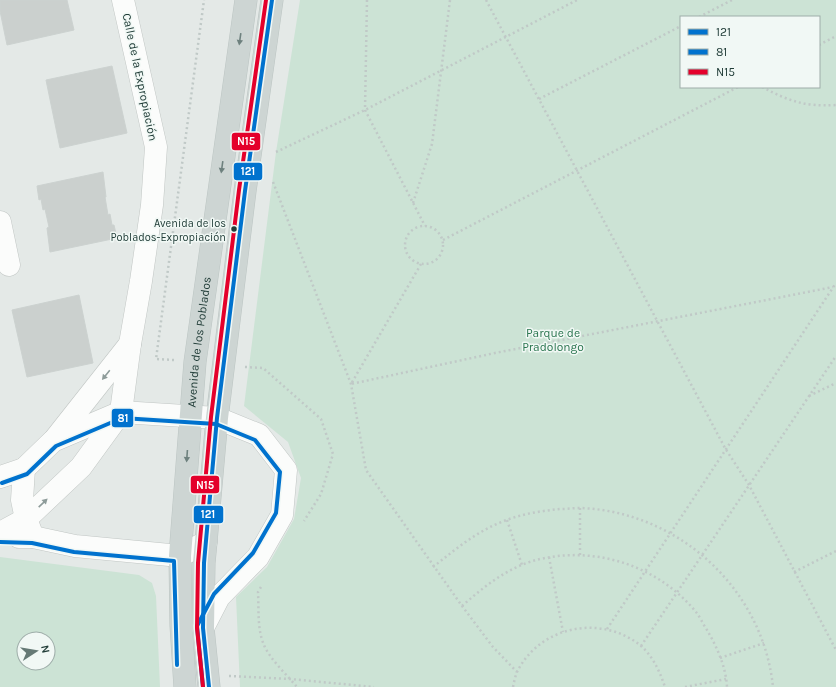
<svg xmlns="http://www.w3.org/2000/svg" width="836" height="687" font-family="Karla,sans-serif">
  <style>
    .green { fill: #cce3d5; fill-rule: evenodd }
    .building { fill: #cbd0ce; stroke: #ccd2d0 }
    .lines { fill: none; stroke-linecap: round; stroke-linejoin: round }
    .minor-casing { stroke: #c1c6c4; stroke-width: 23 }
    .major-casing { stroke: #bcc5c3; stroke-width: 23 }
    .path { stroke: #c0c9c7; stroke-width: 2.5; stroke-dasharray: 2 3; stroke-linecap: butt }
    .minor { stroke: #fbfcfb; stroke-width: 22 }
    .major { stroke: #cdd5d3; stroke-width: 22 }
    .bus-1-casing { stroke: #f1f8f5; stroke-width: 7 }
    .bus-2-casing { stroke: #f1f8f5; stroke-width: 7 }
    .bus-3-casing { stroke: #f1f8f5; stroke-width: 7 }
    .bus-1 { stroke: #0072ce; stroke-width: 4 }
    .bus-2 { stroke: #0072ce; stroke-width: 4 }
    .bus-3 { stroke: #e4002b; stroke-width: 4 }
    .oneway { fill: #6e817e }
    .oneway2 { fill: #8e9c9a }
    .bus-dot { fill: #213d38; stroke: #f1f8f5; stroke-width: 1.5 }
    .labels { text-anchor: middle; dominant-baseline: central; stroke-width: 3; stroke-linejoin: round; paint-order: stroke }
    .bus-label { font-size: 11px; fill: #213d38; stroke: #f1f8f5; text-anchor: end }
    .street-label { font-size: 12px; fill: #213d38; stroke: #f1f8f5 }
    .park-label { font-size: 12px; fill: #2a754f; stroke: #f1f8f5 }
    .line-badge { stroke: #f1f8f5; stroke-width: 1.5 }
    .badge-label { font-size: 11px; text-anchor: middle; font-weight: bold; fill: #fff }
  </style>
  <rect width="100%" height="100%" fill="#e4e9e7"/>
  <g class="green">
    <path d="M300 0H836V687H240L236 597 267 567 294 519 301 478 288 442 244 406 276 152ZM681 17H819V87H681Z"/>
    <path d="M0 557 139 575 152 583 156 596 160 687H0ZM24 639H48V663H24Z"/>
  </g>
  <g class="building">
    <polygon points="0,0 67,0 74,30 7,45 0,11"/>
    <polygon points="112,66 127,133 60,148 46,80"/>
    <polygon points="103,172 106,197 105,197 108,215 110,214 112,225 114,225 117,238 50,252 47,228 49,227 45,209 43,210 41,199 39,200 37,186"/>
    <polygon points="79,295 93,363 27,377 12,310"/>
  </g>
  <g class="lines">
    <g class="minor-casing">
      <g id="minor">
        <polyline points="0,222 9,265"/>
        <polyline points="55,439 130,344"/>
        <polyline points="0,477 24,469"/>
        <polyline points="0,533 26,519 81,467 121,412 130,344 141,281 152,205 156,147 123,0"/>
        <polyline points="19,537 33,537 75,546 180,556 206,542"/>
        <polyline points="33,537 26,519 22,500 24,469 53,441 121,412 217,418 259,435 286,470 282,515 258,557 219,597 203,628"/>
      </g>
    </g>
    <g class="major-casing">
      <g id="major">
        <path id="s1" d="M185 687 181 625 180 556 195 362 246 0"/>
        <polyline points="209,687 203,628 204,563 206,542 217,418 245,191 272,0"/>
      </g>
    </g>
    <g class="path">
      <polyline points="367,0 365,110 425,226"/>
      <polyline points="486,0 725,448 749,485 836,650"/>
      <polyline points="699,17 732,0"/>
      <polyline points="819,45 836,36"/>
      <path d="M762 87C789 101 805 107 836 105"/>
      <polyline points="539,99 681,26"/>
      <polyline points="276,152 365,110 577,0"/>
      <polyline points="273,182 351,384 366,470 462,606 493,647 517,672"/>
      <polyline points="413,203 432,144 450,0"/>
      <circle cx="424" cy="245" r="19"/>
      <polyline points="443,240 738,87"/>
      <polyline points="421,264 351,384 495,353 833,287"/>
      <polyline points="174,360 156,359 204,0"/>
      <polyline points="245,367 263,368 321,419 333,454 321,494 304,521"/>
      <polyline points="809,396 836,383"/>
      <polyline points="507,520 522,565"/>
      <polyline points="580,555 580,508"/>
      <polyline points="549,557 563,632"/>
      <path d="M433 567C456 549 477 531 504 521 521 514 541 511 560 509 567 509 574 508 581 508 679 512 763 589 773 687"/>
      <polyline points="794,572 836,551"/>
      <path d="M261 587 258 592C259 610 257 629 264 645 269 658 287 675 297 687"/>
      <path d="M462 606C487 584 512 564 545 558 601 547 660 568 696 612 700 617 703 624 707 630 717 647 726 667 727 687"/>
      <polyline points="607,629 836,283"/>
      <polyline points="641,646 836,356"/>
      <polyline points="720,658 764,643"/>
      <polyline points="229,676 290,679 374,687"/>
      <path d="M513 687C514 682 515 677 517 672 540 626 600 614 640 645 653 656 660 672 665 687"/>
      <polyline points="685,687 726,679"/>
    </g>
    <use href="#minor" class="minor"/>
    <use href="#major" class="major"/>
    <g class="bus-1-casing">
      <polyline id="bus-1" points="209,687 203,628 204,563 217,418 245,191 272,0"/>
    </g>
    <g class="bus-2-casing">
      <g id="bus-2">
        <polyline points="2,483 27,474 56,446 122,418 216,424 255,440 280,472 276,513 253,553 214,594 197,626 203,687"/>
        <polyline points="0,542 32,543 74,552 174,561 177,665"/>
      </g>
    </g>
    <g class="bus-3-casing">
      <polyline id="bus-3" points="203,687 197,628 198,563 211,417 239,190 266,0"/>
    </g>
    <use href="#bus-1" class="bus-1"/>
    <use href="#bus-2" class="bus-2"/>
    <use href="#bus-3" class="bus-3"/>
  </g>
  <defs><path id="oneway-solid" d="M-6-.8H1V-3.2L6.5 0L1 3.2V.8H-6Z"/></defs>
  <g class="oneway">
    <use href="#oneway-solid" transform="translate(240 39) rotate(98)"/>
    <use href="#oneway-solid" transform="translate(222 167) rotate(98)"/>
    <use href="#oneway-solid" transform="translate(187 456) rotate(94)"/>
  </g>
  <g class="oneway2">
    <use href="#oneway-solid" transform="translate(106 375) rotate(129)"/>
    <use href="#oneway-solid" transform="translate(43 503) rotate(-44)"/>
  </g>
  <circle class="bus-dot" cx="234" cy="229" r="3.5"/>
  <g class="labels">
    <g class="bus-label">
      <text x="226" y="223">Avenida de los<tspan x="226" dy="14">Poblados-Expropiación</tspan></text>
    </g>
    <g class="street-label">
      <text transform="translate(140 77) rotate(78)">Calle de la Expropiación</text>
      <text stroke="none"><textPath href="#s1" startOffset="346">Avenida de los Poblados</textPath></text>
    </g>
    <g class="park-label">
      <text x="553" y="333">Parque de<tspan x="553" dy="14">Pradolongo</tspan></text>
    </g>
  </g>
  <g class="line-badge">
    <rect x="231" y="132" width="30" height="19" rx="4" fill="#e4002b"/>
    <rect x="233" y="162" width="30" height="19" rx="4" fill="#0072ce"/>
    <rect x="111" y="408" width="23" height="20" rx="4" fill="#0072ce"/>
    <rect x="190" y="475" width="30" height="19" rx="4" fill="#e4002b"/>
    <rect x="193" y="505" width="31" height="19" rx="4" fill="#0072ce"/>
  </g>
  <g class="badge-label">
    <text x="246" y="145">N15</text>
    <text x="248" y="175">121</text>
    <text x="123" y="422">81</text>
    <text x="205" y="489">N15</text>
    <text x="208" y="518">121</text>
  </g>
  <rect x="680" y="16" width="140" height="72" fill="#f1f8f5" stroke="#9eada9"/>
  <rect x="688" y="29" width="20" height="6" fill="#0072ce" stroke="#9eada9"/>
  <text x="716" y="36" font-size="12" fill="#213d38">121</text>
  <rect x="688" y="49" width="20" height="6" fill="#0072ce" stroke="#9eada9"/>
  <text x="716" y="56" font-size="12" fill="#213d38">81</text>
  <rect x="688" y="69" width="20" height="6" fill="#e4002b" stroke="#9eada9"/>
  <text x="716" y="76" font-size="12" fill="#213d38">N15</text>
  <g transform="translate(36 651) rotate(78)"><circle r="19" fill="#f1f8f5" stroke="#9eada9"/>
  <path d="M0-3L7 15L0 10L-7 15Z" fill="#657975"/>
  <text y="-6" font-size="11" font-weight="bold" text-anchor="middle" fill="#213d38">N</text>
  </g>
</svg>
